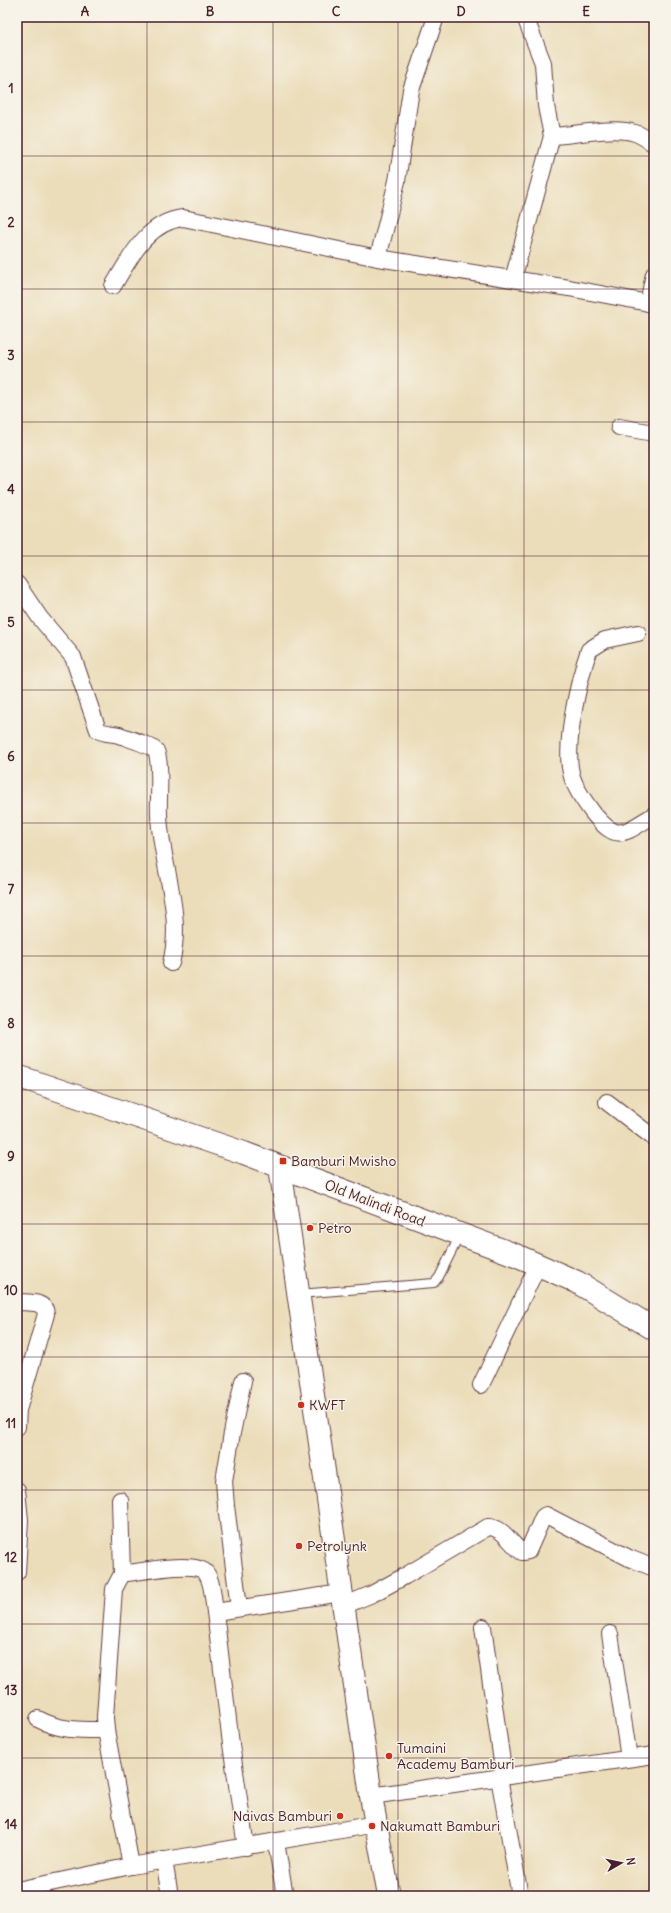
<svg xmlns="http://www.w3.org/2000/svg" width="671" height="1913" font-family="Delius,sans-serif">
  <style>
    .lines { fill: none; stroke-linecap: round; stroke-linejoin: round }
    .lane-casing { stroke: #623c40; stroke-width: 10 }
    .street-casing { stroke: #623c40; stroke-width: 18 }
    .secondary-casing { stroke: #623c40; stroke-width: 24 }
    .lane { stroke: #fff; stroke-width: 8 }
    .street { stroke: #fff; stroke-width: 16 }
    .secondary { stroke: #fff; stroke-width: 22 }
    .grid { fill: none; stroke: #4a1f2b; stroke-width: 1; stroke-opacity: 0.55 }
    .poi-dot { fill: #c8321e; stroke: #f7f3e8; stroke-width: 1.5 }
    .labels { text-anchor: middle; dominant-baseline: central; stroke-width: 3; stroke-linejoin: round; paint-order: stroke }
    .poi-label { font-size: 14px; fill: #4a1f2b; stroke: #f7f3e8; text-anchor: start }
    .street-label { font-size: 14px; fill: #4a1f2b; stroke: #f7f3e8 }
    .neatline { fill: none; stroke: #4a1f2b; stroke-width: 1.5 }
    .grid-label { font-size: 13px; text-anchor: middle; font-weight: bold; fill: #4a1f2b }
  </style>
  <rect width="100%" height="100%" fill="#f7f3e8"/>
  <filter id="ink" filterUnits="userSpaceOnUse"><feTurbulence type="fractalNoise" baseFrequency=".025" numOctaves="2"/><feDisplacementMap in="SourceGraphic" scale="8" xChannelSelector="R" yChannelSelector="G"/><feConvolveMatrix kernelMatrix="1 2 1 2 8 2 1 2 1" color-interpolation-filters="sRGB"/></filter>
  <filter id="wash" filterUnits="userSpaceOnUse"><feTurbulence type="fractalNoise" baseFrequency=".012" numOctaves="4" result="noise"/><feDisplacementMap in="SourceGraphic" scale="16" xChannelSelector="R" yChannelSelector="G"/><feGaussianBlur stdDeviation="0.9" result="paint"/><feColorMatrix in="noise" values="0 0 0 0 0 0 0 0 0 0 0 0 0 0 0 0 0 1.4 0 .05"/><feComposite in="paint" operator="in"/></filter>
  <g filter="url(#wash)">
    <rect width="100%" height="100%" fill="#ebddb9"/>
  </g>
  <g filter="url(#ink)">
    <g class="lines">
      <g class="lane-casing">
        <polyline id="lane" points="299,1294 434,1283 439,1277 460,1235"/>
      </g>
      <g class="street-casing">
        <g id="street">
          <polyline points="525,17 543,63 546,106 552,136"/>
          <polyline points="378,258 397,181 411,90 436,17"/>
          <path d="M513 279 552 136C576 135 612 126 635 133 642 135 648 140 654 144"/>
          <path d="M113 286C130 258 147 222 183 218L378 258 569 288 654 304"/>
          <polyline points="648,303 654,274"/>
          <polyline points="619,427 654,433"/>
          <path d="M17 584 40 618 73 657 98 730C104 734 112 733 119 735 127 738 151 745 156 751 162 765 158 799 159 815 161 865 184 913 171 963"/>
          <path d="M638 633 605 640 589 650C579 679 564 743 571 773 574 787 584 801 593 813 618 844 624 833 654 815"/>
          <polyline points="607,1102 654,1138"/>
          <path d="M17 1302C28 1303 45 1300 46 1314L18 1410 17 1427"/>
          <polyline points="481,1385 538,1265"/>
          <polyline points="17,1490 20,1520 17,1572"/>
          <polyline points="120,1500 122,1574 114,1589 105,1717 106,1730 131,1866"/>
          <path d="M122 1574C138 1572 196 1560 206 1573 213 1582 213 1600 215 1612"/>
          <path d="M343 1606 372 1594 405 1576 488 1527C502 1526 511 1544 522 1552L528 1551 543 1517 546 1515 629 1558 654 1568"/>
          <polyline points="239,1607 226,1506 224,1481 232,1433 243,1381"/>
          <polyline points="483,1627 504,1776"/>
          <polyline points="610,1634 629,1758"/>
          <path d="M38 1719C60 1731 81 1730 106 1730"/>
          <polyline points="499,1777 520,1896"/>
          <polyline points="371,1796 654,1755"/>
          <polyline points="276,1842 285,1896"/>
          <polyline points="246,1847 231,1744 215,1612 341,1593"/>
          <polyline points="164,1860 170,1896"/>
          <polyline points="17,1890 131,1866 376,1824"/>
        </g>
      </g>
      <g class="secondary-casing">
        <g id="secondary">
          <polyline points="17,1076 244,1153 518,1256 577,1282 654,1329"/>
          <polyline points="280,1167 371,1796 389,1896"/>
        </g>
      </g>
      <use href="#lane" class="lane"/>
      <use href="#street" class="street"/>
      <use href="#secondary" class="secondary"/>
    </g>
  </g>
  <path class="grid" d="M147 17V1896M273 17V1896M398 17V1896M524 17V1896M17 156H654M17 289H654M17 422H654M17 556H654M17 690H654M17 823H654M17 956H654M17 1090H654M17 1224H654M17 1357H654M17 1490H654M17 1624H654M17 1758H654"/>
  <g class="poi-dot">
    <rect x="279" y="1157" width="8" height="8" rx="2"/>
    <circle cx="310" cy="1228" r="4"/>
    <circle cx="301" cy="1405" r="4"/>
    <circle cx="299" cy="1546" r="4"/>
    <circle cx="389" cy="1756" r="4"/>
    <circle cx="340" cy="1816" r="4"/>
    <circle cx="372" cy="1826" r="4"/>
  </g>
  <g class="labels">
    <g class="poi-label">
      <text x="291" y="1161">Bamburi Mwisho</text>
      <text x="318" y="1228">Petro</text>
      <text x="309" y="1405">KWFT</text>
      <text x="307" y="1546">Petrolynk</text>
      <text x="397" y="1748">Tumaini<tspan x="397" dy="16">Academy Bamburi</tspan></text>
      <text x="332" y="1816" text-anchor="end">Naivas Bamburi</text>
      <text x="380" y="1826">Nakumatt Bamburi</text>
    </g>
    <g class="street-label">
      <text transform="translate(375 1203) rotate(21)">Old Malindi Road</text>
    </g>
  </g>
  <rect width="671" height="1913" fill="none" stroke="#f7f3e8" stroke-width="44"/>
  <g transform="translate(621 1863) rotate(81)" stroke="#f7f3e8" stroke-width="3" paint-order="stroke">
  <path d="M0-3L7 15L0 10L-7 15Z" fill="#4a1f2b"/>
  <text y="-6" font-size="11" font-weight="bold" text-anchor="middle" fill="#4a1f2b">N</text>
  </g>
  <rect x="22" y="22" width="627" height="1869" class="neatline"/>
  <g class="grid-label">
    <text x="85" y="16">A</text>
    <text x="210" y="16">B</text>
    <text x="336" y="16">C</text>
    <text x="461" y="16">D</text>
    <text x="586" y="16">E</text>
    <text x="11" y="93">1</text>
    <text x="11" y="227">2</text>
    <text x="11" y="360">3</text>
    <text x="11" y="494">4</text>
    <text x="11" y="627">5</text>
    <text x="11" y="761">6</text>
    <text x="11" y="894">7</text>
    <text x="11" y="1028">8</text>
    <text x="11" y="1161">9</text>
    <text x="11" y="1295">10</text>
    <text x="11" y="1428">11</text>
    <text x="11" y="1562">12</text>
    <text x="11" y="1695">13</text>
    <text x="11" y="1829">14</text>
  </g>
</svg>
